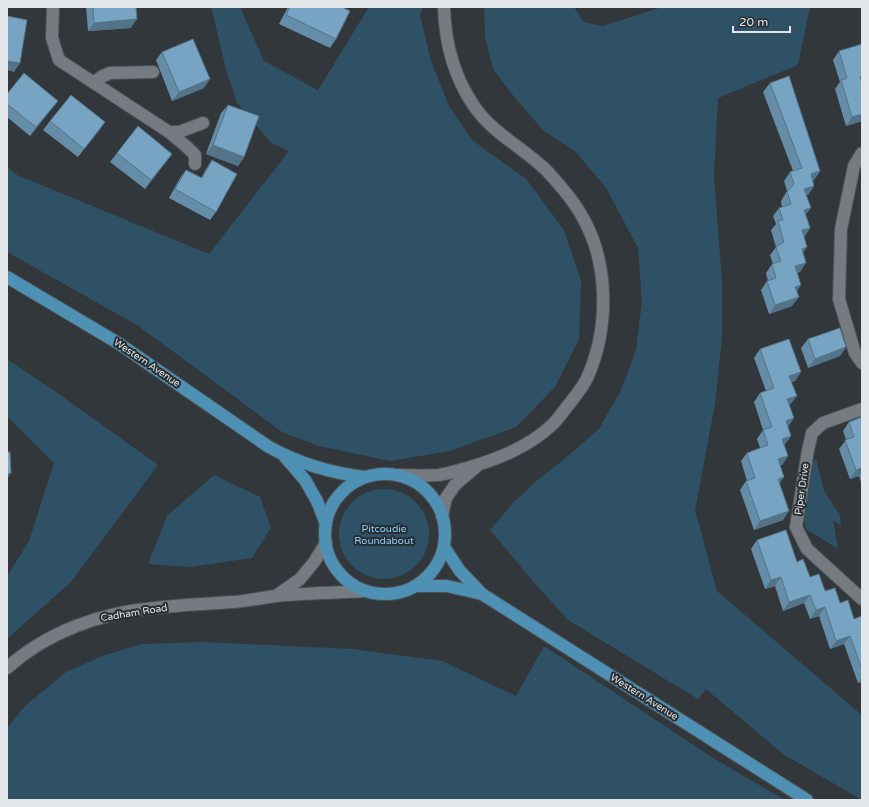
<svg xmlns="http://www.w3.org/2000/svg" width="869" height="807" font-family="'Varela Round',sans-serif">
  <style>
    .green { fill: #2f5166 }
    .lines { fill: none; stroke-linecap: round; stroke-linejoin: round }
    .minor-casing { stroke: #4e5256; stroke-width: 14 }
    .major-casing { stroke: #4e5256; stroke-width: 14 }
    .minor { stroke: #757b80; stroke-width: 12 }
    .major { stroke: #4e91b5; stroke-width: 12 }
    .wall { fill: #658da7 }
    .shaded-wall { fill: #537388 }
    .building { fill: #76a4c2; stroke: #537388 }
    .labels { text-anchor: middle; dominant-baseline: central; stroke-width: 4; stroke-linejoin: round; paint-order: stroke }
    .street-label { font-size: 10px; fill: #e4e7ea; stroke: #272d30 }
    .park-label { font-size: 10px; fill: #89d1fe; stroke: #272d30 }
  </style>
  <rect width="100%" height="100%" fill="#31373a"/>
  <g class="green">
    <polygon points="211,7 240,7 264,61 318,90 369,7 423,7 420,15 431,61 449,106 472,140 526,179 564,230 581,281 579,339 555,387 516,427 450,451 390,461 319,446 282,432 208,377 137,325 7,252 7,167 17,175 209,254 289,151 271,143 237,103 226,69"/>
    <polygon points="484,7 574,7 584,22 603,26 662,7 810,7 798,65 718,98 714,176 722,282 722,338 715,404 695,510 717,591 862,715 862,800 783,754 706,689 698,699 568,620 532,580 490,530 512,504 535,482 562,461 599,429 621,390 636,350 642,302 638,248 606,188 576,152 544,131 515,98 493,69 485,37"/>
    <polygon points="7,359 56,392 158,465 71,582 7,639 7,576 29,541 54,463 7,416"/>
    <polygon points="816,459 824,491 840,515 841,526 833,520 838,549 806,529 804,517 812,463"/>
    <polygon points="214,475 260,497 271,528 252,558 190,567 148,564 167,516"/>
    <circle cx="384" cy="534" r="45"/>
    <polygon points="205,642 353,649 442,661 516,696 544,646 713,758 785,800 30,800 28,799 7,800 7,728 25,706 66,672 102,656 142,644"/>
  </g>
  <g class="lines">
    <g class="minor-casing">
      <g id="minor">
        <polyline points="53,7 52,38 59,60 169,132 179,132 203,123"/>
        <polyline points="94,83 101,77 110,73 153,72"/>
        <polyline points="169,132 187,147 195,155 195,164"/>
        <polyline points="862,153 854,166 841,229 839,299 855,353 862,363"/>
        <polyline points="862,409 823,423 812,433 808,450 796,527 807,549 862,599"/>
        <path d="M399 475C412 475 425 476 438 475 448 474 458 470 467 468 498 459 529 447 553 424 559 418 564 410 570 403 576 395 584 386 588 376 609 328 609 264 583 218 574 201 560 185 547 171 524 148 493 134 474 106 454 77 445 42 444 7"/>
        <polyline points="442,516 446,498 455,485 476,467"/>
        <polyline points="276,596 300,579 314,562 326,543"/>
        <path d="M7 668C47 632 100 613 154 608 180 605 207 604 233 602 247 601 261 598 275 596 305 593 336 593 366 591"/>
      </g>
    </g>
    <g class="major-casing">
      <g id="major">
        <path d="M7 277 118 343 269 447C300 464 330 473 365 477"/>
        <polyline points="285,457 305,480 317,501 326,524"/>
        <circle cx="385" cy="534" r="60"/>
        <polyline points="444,547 460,571 482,594 807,800"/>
        <polyline points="415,586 447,586 482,594"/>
      </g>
    </g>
    <use href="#minor" class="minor"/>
    <use href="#major" class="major"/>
  </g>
  <g class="wall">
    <polygon points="86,7 136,7 131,28 88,31"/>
    <polygon points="288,7 342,7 336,39 330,48 279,24"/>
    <polygon points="862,44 862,121 846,126 835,89 840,82 833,60 839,51"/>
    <polygon points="162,52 204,88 172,101 156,60"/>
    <polygon points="770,83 820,171 814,180 813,180 814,186 808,195 806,195 806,215 810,228 804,237 803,254 800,272 797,273 797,292 792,306 769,314 761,290 767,281 768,281 766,273 772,264 773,264 770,255 776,247 771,230 776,224 773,216 779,208 782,207 781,201 787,191 784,181 790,172 793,171 763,92"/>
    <polygon points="7,94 58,101 30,136 7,117"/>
    <polygon points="228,105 244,157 238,166 206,154 221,113"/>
    <polygon points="50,121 105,122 78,157 43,130"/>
    <polygon points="117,153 172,154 166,162 145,189 110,162"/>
    <polygon points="212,160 216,212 210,220 169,198 180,178 186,170 201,178 206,169"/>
    <polygon points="808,339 846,347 840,356 808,368 801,348"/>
    <polygon points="760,349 801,372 795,381 791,382 790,405 789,405 788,427 791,436 785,444 784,445 788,456 782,465 780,465 780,484 783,520 754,530 740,490 746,481 747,481 741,461 747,453 760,448 757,439 763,430 754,402 760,393 766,391 754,358"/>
    <polygon points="862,417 862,485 859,476 850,479 839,449 846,440 843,431 849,422"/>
    <polygon points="757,540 797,562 810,577 840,603 854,619 862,616 862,682 858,683 844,644 830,649 819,616 810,619 804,603 783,611 775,586 765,589 751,549"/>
  </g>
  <g class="shaded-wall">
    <polygon points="137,19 131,28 88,31 94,23"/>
    <polygon points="7,61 20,63 14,72 7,70"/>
    <polygon points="210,79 204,88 172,101 179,92"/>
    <polygon points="58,101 51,109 30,136 36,127"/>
    <polygon points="862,114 862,121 846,126 852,117"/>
    <polygon points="105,122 99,131 78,157 84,149"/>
    <polygon points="213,145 244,157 238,166 206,154"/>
    <polygon points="172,154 166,162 145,189 151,180"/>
    <polygon points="820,171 814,180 804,183 811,174"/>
    <polygon points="814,186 808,195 798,198 804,189"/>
    <polygon points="811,208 804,217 804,210"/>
    <polygon points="810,228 804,237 802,230"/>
    <polygon points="807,247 801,256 802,249"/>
    <polygon points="806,263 800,272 789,275 795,266"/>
    <polygon points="801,285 795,294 795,287"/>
    <polygon points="799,297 792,306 769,314 775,305"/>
    <polygon points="846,347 840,356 808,368 815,359"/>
    <polygon points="801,372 795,381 783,385 789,376"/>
    <polygon points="797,396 790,405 781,408 787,399"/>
    <polygon points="794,418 788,427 786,421"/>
    <polygon points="791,436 785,444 776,447 782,439"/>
    <polygon points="788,456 782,465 772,468 778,459"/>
    <polygon points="862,468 862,472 859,476 850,479 856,470"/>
    <polygon points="11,473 7,479 7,474"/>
    <polygon points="784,477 778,486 778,479"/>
    <polygon points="789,511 783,520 754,530 760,521"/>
    <polygon points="781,577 775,586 765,589 771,580"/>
    <polygon points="810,595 804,603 783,611 789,602"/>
    <polygon points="825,607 819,616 810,619 816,610"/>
    <polygon points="850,636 844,644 830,649 836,641"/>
    <polygon points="862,677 862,682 858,683"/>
  </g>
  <g class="building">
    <polygon points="93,7 136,7 137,19 94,23"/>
    <polygon points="290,7 342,7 350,11 336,39 286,15"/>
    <polygon points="7,16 27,20 20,63 7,61"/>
    <polygon points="193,39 210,79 179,92 162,52"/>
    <polygon points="862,44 862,77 860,77 862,83 862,114 852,117 841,80 847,78 839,51"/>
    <polygon points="24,73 58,101 36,127 7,104 7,94"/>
    <polygon points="789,76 820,171 811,174 814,186 804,189 811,208 804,210 810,228 802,230 807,247 802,249 806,263 795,266 801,285 795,287 799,297 775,305 767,281 776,278 772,264 781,261 776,247 784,242 778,221 783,220 779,208 791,204 787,192 794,184 790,172 802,168 770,83"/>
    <polygon points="71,95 105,122 84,149 50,121"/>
    <polygon points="228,105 259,116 244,157 213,145"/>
    <polygon points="138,126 172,154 151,180 117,153"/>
    <polygon points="212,160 237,174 216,212 175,189 186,170 202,178"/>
    <polygon points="840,328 846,347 815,359 808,339"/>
    <polygon points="789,339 801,372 789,376 797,396 787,399 794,418 786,421 791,436 782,439 788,456 778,459 784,477 778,479 789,511 760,521 746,481 755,478 747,453 768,445 763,430 772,427 760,393 774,388 760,349"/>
    <polygon points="862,417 862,468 856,470 845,440 854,437 849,422"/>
    <polygon points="7,452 10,452 11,473 7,474"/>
    <polygon points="786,530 797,562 803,559 810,577 819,574 825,591 835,588 840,603 848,600 854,619 862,616 862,669 850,636 836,641 825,607 816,610 810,595 789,602 781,577 771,580 757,540"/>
  </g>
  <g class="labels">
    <g class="street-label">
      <text transform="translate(147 363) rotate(34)">Western Avenue</text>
      <text transform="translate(802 489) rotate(-82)">Piper Drive</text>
      <text transform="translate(134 613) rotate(-9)">Cadham Road</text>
      <text transform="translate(644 697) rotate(32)">Western Avenue</text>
    </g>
    <g class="park-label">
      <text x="384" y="529">Pitcoudie<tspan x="384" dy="12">Roundabout</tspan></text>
    </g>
  </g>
  <rect width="869" height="807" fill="none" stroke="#e4e7ea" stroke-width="16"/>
  <path d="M733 26v6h57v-6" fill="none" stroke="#e4e7ea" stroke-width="2"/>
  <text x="739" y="26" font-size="12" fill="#e4e7ea" stroke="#272d30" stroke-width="3" paint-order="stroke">20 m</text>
</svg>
